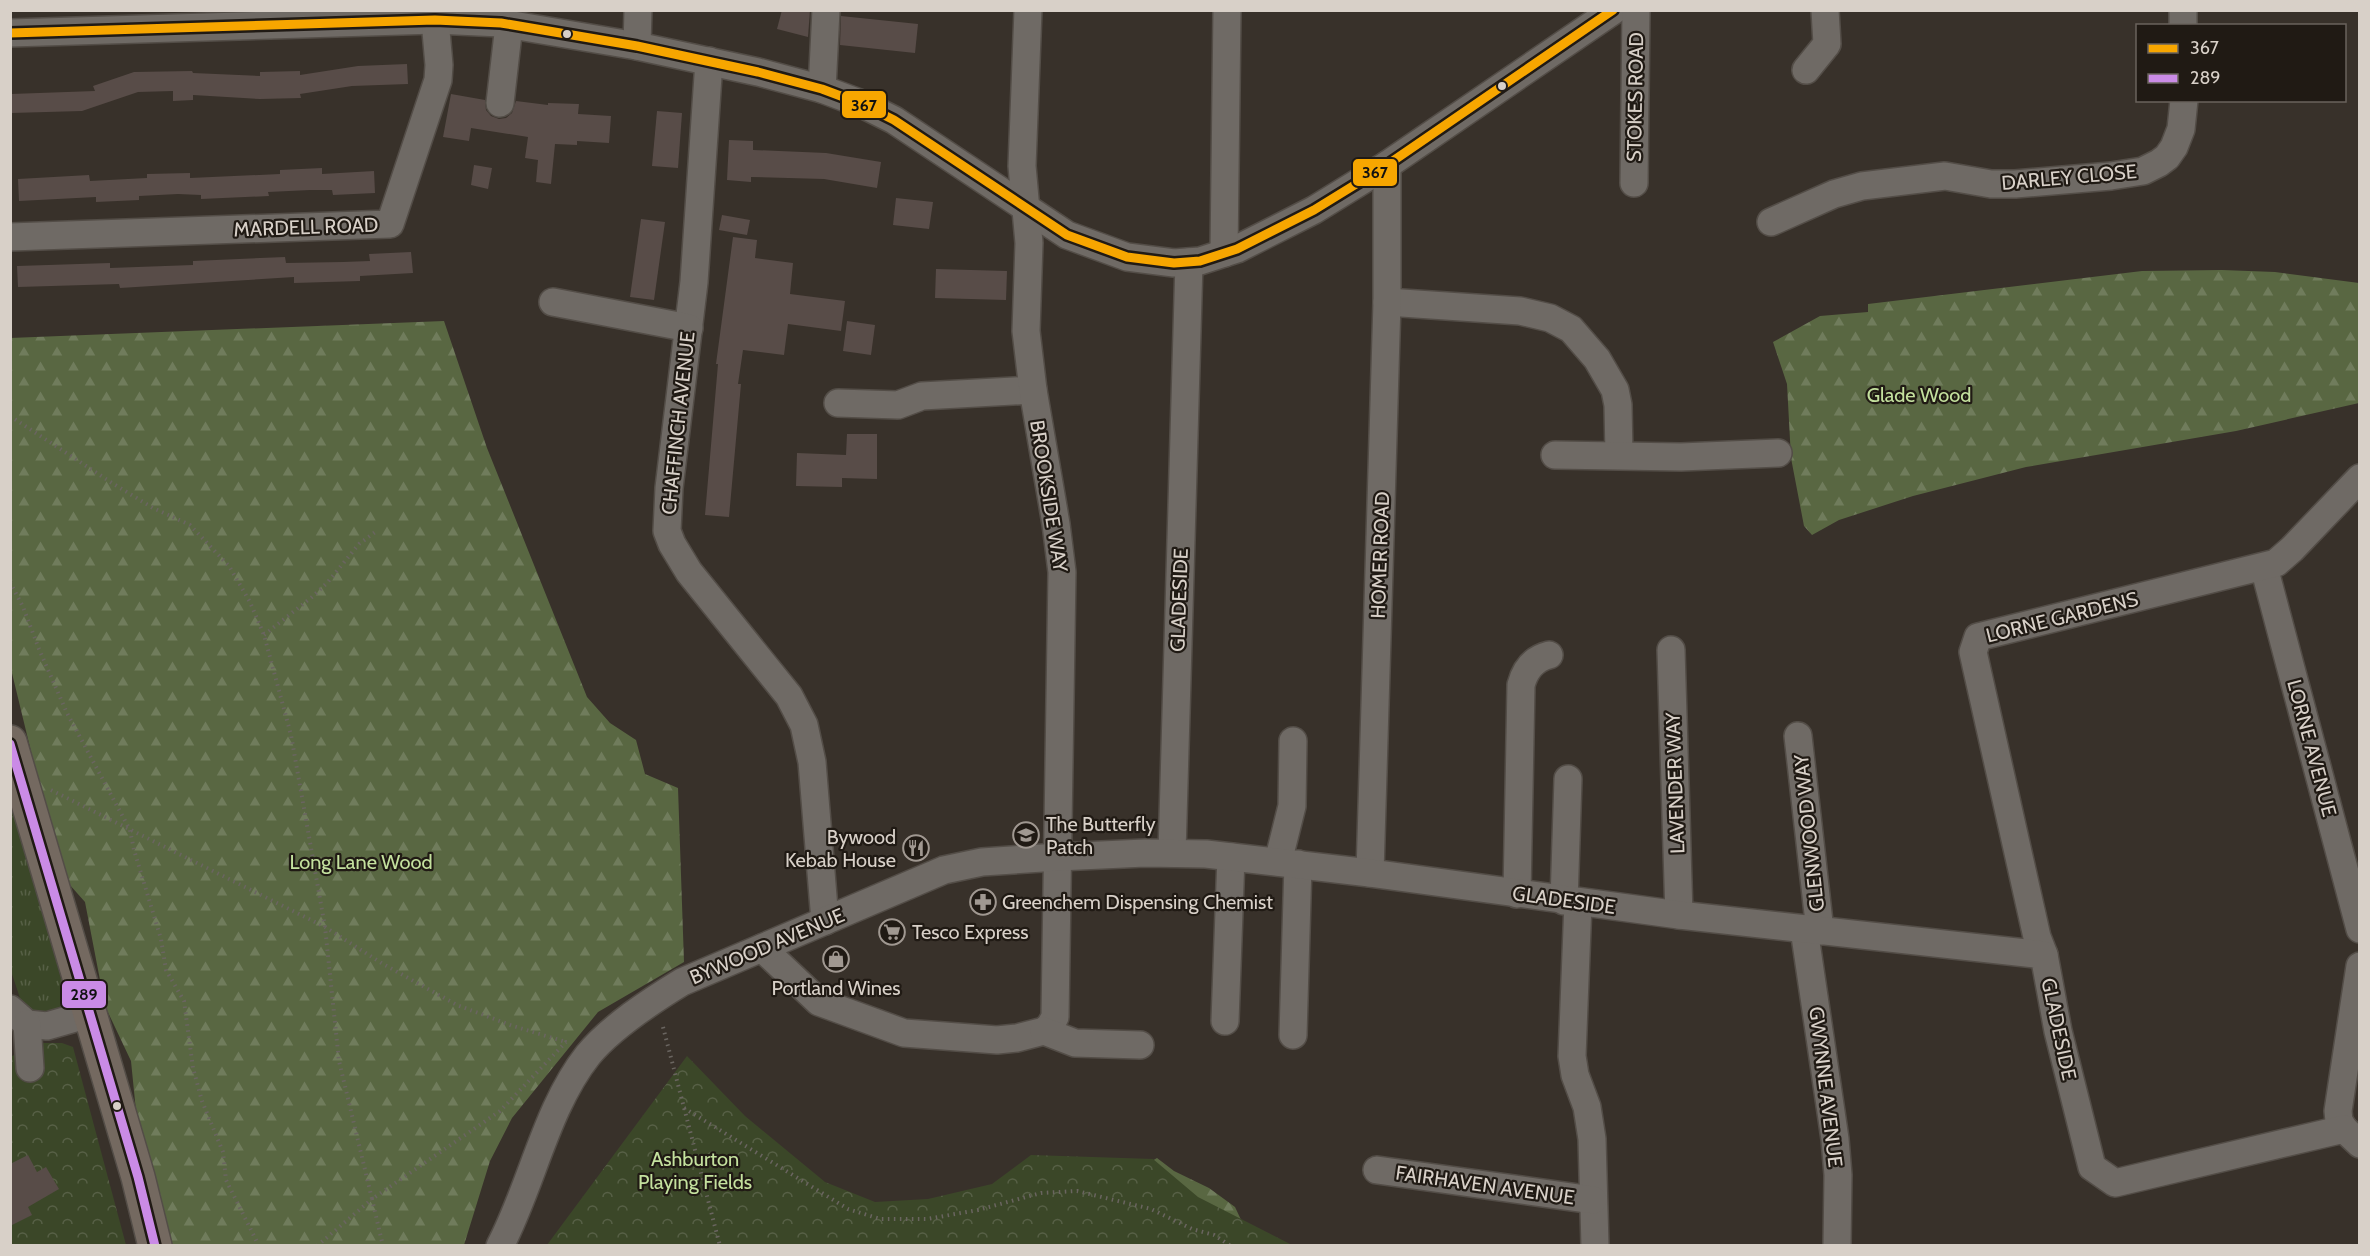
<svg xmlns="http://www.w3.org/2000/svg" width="2370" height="1256" font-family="Cabin,sans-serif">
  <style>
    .grass { fill: url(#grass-tufts) }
    .forest { fill: url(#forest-firs) }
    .park { fill: url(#park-crowns) }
    .building { fill: #584c48 }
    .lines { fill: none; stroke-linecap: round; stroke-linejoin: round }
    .minor-casing { stroke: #534d47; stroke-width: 30 }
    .major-casing { stroke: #534d47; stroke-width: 36 }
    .path { stroke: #6a6560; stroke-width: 4; stroke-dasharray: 1.5 4.5; stroke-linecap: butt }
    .minor { stroke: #6f6a65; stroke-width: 27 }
    .major { stroke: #746960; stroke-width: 33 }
    .bus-1-casing { stroke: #201a14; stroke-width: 14 }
    .bus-2-casing { stroke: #201a14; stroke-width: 14 }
    .bus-1 { stroke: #f7a600; stroke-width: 9 }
    .bus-2 { stroke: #ca8be6; stroke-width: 9 }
    .bus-dot { fill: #d8d0c8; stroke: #201a14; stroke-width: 2 }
    .labels { text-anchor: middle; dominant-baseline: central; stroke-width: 4.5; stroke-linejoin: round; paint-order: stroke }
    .street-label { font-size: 20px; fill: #d8d0c8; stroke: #201a14 }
    .park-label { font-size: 20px; fill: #c4e19e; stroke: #201a14 }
    .poi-label { font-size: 20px; fill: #d8d0c8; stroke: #201a14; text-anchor: start }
    .line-badge { stroke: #201a14; stroke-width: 2 }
    .pale-badge-label { font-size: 16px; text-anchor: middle; font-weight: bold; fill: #111 }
  </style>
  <defs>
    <pattern id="grass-tufts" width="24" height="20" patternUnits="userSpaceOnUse" patternTransform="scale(1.5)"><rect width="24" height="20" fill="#3b4728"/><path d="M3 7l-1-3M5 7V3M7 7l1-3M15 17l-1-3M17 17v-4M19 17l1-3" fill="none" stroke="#576046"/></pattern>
    <pattern id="forest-firs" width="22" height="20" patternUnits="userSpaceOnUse" patternTransform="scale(1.5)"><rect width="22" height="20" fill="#596742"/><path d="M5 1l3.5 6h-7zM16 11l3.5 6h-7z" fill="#707c5c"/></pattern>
    <pattern id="park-crowns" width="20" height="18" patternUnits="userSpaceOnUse" patternTransform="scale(1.5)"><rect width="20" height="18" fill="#3b4728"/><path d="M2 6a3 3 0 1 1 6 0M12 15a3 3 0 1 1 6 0" fill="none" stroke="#576046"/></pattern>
  </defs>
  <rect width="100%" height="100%" fill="#38312a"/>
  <polygon class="grass" points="10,793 68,1004 49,1012 31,1011 21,1001 11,971"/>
  <g class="forest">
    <polygon points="2222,270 2275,272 2359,283 2359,403 2236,431 2026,467 1913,496 1839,520 1812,535 1804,526 1791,458 1787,384 1773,342 1820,316 1868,312 1868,304 2142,271"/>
    <polygon points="444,321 487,448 587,697 610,723 636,740 645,774 678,788 684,962 598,1012 512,1118 490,1161 464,1245 172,1245 139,1141 131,1061 105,1006 85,902 61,875 11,669 10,338"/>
    <polygon points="1157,1158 1174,1171 1209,1188 1235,1207 1250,1239 1140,1168"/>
  </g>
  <g class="park">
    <polygon points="40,1043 62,1043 73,1047 126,1245 11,1245 10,1057"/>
    <polygon points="687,1056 745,1116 825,1182 875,1202 928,1199 992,1184 1031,1155 1153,1159 1198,1197 1292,1245 547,1245"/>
  </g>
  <g class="building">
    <polygon points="782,10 810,10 808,37 777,29"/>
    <polygon points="841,16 918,24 915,53 840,45"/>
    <polygon points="407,64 408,84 352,86 300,94 301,98 260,99 193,95 193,100 173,101 173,91 138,92 82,111 11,113 11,94 95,91 93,86 134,72 192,71 193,73 260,76 260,72 300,71 300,75 358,66"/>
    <polygon points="451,94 485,100 486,110 491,116 499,119 506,118 512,113 516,101 548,105 548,103 579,104 578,114 611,116 609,143 577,141 577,145 555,144 551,184 536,182 538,160 525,158 528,137 471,128 469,141 443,137"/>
    <polygon points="657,111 682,113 678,168 652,166"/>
    <polygon points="729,140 753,141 753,150 826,153 881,162 877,188 824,179 751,177 751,182 727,180"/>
    <polygon points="474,165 492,168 488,189 471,185"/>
    <polygon points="322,168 322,174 374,171 375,193 333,195 332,190 310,190 268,192 269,196 201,199 201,195 178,194 139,196 139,200 96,202 96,197 19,201 18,179 89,175 90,181 147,178 147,174 190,173 190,178 280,174 280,170"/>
    <polygon points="896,198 933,202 929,229 893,225"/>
    <polygon points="722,215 750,220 747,235 719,230"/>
    <polygon points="641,219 665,222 654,300 630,297"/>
    <polygon points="733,237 757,240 755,258 793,263 790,294 845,301 841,331 788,324 784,355 743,350 738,384 741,384 729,517 705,515 718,364 716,364"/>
    <polygon points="411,252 413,273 360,276 360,281 294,283 294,277 120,288 119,284 18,287 17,266 110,263 110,268 193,265 193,261 285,257 286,263 343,262 370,261 369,254"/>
    <polygon points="936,269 1007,271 1006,300 935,298"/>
    <polygon points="847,321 875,325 871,355 843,351"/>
    <polygon points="847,434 877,434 877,479 842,478 842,487 796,486 797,453 846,455"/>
    <polygon points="28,1155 37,1172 46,1167 59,1189 28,1207 32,1215 10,1226 10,1164"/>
  </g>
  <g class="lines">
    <g class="minor-casing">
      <g id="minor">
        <polyline points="2183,10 2183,26"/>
        <polyline points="10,33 435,20 501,23 637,46 758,72 822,89 862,104 894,120 1067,235 1127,257 1174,263 1200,261 1237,249 1314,210 1387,165 1614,10"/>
        <polyline points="637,46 638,10"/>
        <polyline points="709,61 694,282 669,488 667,531 672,544 689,572 789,696 804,725 812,762 825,921"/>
        <polyline points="1806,70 1827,44 1825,10"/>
        <polyline points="822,89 826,10"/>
        <polyline points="500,103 509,25"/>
        <polyline points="1634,183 1636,10"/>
        <polyline points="1771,222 1834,194 1862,186 1945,176 1991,184 2015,184 2111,176 2143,171 2159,163 2167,157 2174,147 2181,129 2184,100"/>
        <polyline points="10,237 390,224 438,80 439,65 435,20"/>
        <polyline points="1224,253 1227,10"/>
        <polyline points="553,302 689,328"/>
        <polyline points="1387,302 1520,311 1550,318 1571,329 1597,359 1615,390 1618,405 1619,455"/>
        <polyline points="838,403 898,405 922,396 1033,390"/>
        <polyline points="1555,455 1681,457 1778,453"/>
        <polyline points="2264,567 2360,929"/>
        <polyline points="1671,650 1679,915"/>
        <polyline points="1798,736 1820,931"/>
        <polyline points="1172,853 1189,262"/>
        <polyline points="1278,862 1292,806 1293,741"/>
        <polyline points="1370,873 1387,302 1387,165"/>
        <path d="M1517 894 1521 685C1525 670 1533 659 1549 655"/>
        <polyline points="1564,901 1568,779"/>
        <polyline points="1578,903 1572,1056 1575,1075 1587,1107 1592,1139 1595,1246"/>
        <polyline points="1804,929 1835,1139 1838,1175 1837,1246"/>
        <polyline points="762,948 819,1002 904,1033 997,1040 1017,1038 1044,1031 1050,1026 1055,1017 1062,572 1056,524 1033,390 1026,331 1029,243 1022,166 1028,10"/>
        <polyline points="2044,955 2037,937 1973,652 1978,637 2276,563 2292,549 2360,478"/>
        <polyline points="10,1009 27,1024 47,1026 89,1014"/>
        <polyline points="1225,1021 1231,857"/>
        <polyline points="27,1024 30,1068"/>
        <polyline points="1044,1031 1075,1043 1140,1045"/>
        <polyline points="1293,1035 1298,864"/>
        <polyline points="2344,1129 2339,1121 2338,1111 2360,966"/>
        <polyline points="1377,1170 1593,1200"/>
        <path d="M500 1246C532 1185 546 1108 588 1055 611 1027 651 1001 682 982L944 870 982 862 1058 857 1145 853 1206 854 1370 873 1679 915 2044 955 2058 1031 2092 1167 2115 1183 2344 1129 2360 1144"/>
      </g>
    </g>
    <g class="major-casing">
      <polyline id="major" points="10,742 138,1177 155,1246"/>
    </g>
    <g class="path">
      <polyline points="10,416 112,483 153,508 190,525 229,566 250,602 264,635 291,735 325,927 339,1061 372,1199 500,1111 566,1042 571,1043"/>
      <polyline points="10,582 23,607 39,649 67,713 130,830 134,850 161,939 166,970 184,1001 193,1068 202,1101 223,1152 226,1180 259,1246"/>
      <polyline points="264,635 312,597 327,583 359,544 378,530"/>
      <polyline points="51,790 325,927 383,964 457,1005 513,1026 566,1042"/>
      <polyline points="663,1027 720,1246"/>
      <polyline points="684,1108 848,1209 880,1219 927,1219 978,1210 1041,1193 1077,1191 1151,1209 1192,1229 1214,1235 1231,1246"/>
      <polyline points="317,1246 372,1199 383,1246"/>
    </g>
    <use href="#minor" class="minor"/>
    <use href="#major" class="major"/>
    <g class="bus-1-casing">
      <polyline id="bus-1" points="10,33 435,20 501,23 637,46 758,72 822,89 862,104 894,120 1067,235 1127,257 1174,263 1200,261 1237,249 1314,210 1387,165 1613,10"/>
    </g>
    <g class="bus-2-casing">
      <polyline id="bus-2" points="10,744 138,1177 155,1246"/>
    </g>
    <use href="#bus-1" class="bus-1"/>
    <use href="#bus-2" class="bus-2"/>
  </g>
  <defs>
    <g id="school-ring" transform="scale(1.35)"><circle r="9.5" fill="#201a14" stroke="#a09891" stroke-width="1.5"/><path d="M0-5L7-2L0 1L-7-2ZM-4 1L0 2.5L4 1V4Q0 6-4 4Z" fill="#a09891"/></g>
    <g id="restaurant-ring" transform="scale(1.35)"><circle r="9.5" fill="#201a14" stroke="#a09891" stroke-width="1.5"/><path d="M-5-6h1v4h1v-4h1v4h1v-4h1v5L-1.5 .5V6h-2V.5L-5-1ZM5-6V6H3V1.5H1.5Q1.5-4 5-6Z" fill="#a09891"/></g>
    <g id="pharmacy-ring" transform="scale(1.35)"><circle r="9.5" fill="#201a14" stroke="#a09891" stroke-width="1.5"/><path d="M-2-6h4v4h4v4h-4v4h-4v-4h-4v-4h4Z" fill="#a09891"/></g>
    <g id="supermarket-ring" transform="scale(1.35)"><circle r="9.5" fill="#201a14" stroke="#a09891" stroke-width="1.5"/><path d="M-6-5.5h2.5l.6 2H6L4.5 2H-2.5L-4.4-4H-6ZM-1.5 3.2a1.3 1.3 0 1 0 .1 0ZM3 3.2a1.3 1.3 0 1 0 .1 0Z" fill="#a09891"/></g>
    <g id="shop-ring" transform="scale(1.35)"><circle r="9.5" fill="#201a14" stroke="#a09891" stroke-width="1.5"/><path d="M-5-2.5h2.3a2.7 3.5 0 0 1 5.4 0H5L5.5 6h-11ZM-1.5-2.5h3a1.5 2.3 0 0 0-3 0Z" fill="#a09891"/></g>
  </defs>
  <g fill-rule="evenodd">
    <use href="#school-ring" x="1026" y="835"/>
    <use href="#restaurant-ring" x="916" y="848"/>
    <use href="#pharmacy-ring" x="983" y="902"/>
    <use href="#supermarket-ring" x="892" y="932"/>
    <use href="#shop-ring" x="836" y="959"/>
  </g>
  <g class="bus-dot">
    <circle cx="567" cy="34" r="5"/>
    <circle cx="1502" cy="86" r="5"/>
    <circle cx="117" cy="1106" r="5"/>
  </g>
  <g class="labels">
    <g class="street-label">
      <text transform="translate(1635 97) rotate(-89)">STOKES ROAD</text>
      <text transform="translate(2069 177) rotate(-5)">DARLEY CLOSE</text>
      <text transform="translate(306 227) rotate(-2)">MARDELL ROAD</text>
      <text transform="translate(678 423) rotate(-84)">CHAFFINCH AVENUE</text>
      <text transform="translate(1049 496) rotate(81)">BROOKSIDE WAY</text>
      <text transform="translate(1380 555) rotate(-88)">HOMER ROAD</text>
      <text transform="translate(1179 600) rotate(-88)">GLADESIDE</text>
      <text transform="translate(2062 617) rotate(-14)">LORNE GARDENS</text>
      <text transform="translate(2312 748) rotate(75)">LORNE AVENUE</text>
      <text transform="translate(1675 783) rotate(-92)">LAVENDER WAY</text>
      <text transform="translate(1809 833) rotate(-96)">GLENWOOD WAY</text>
      <text transform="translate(1564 900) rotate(8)">GLADESIDE</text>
      <text transform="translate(767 946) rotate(-23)">BYWOOD AVENUE</text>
      <text transform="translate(2059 1029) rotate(78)">GLADESIDE</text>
      <text transform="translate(1826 1087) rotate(83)">GWYNNE AVENUE</text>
      <text transform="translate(1485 1185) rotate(8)">FAIRHAVEN AVENUE</text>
    </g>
    <g class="park-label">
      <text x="1919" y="395">Glade Wood</text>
      <text x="361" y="862">Long Lane Wood</text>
      <text x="695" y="1159">Ashburton<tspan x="695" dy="23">Playing Fields</tspan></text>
    </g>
    <g class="poi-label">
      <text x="1046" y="824">The Butterfly<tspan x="1046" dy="23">Patch</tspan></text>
      <text x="896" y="837" text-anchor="end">Bywood<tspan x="896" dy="23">Kebab House</tspan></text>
      <text x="1002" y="902">Greenchem Dispensing Chemist</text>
      <text x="912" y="932">Tesco Express</text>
      <text x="836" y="988" text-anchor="middle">Portland Wines</text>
    </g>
  </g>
  <g class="line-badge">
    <rect x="841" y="90" width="46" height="29" rx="6" fill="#f7a600"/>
    <rect x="1352" y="158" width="46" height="29" rx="6" fill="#f7a600"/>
    <rect x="61" y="980" width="46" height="29" rx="6" fill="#ca8be6"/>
  </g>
  <g class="pale-badge-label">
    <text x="864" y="111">367</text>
    <text x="1375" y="178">367</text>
    <text x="84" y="1000">289</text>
  </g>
  <rect width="2370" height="1256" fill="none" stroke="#d8d0c8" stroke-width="24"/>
  <rect x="2136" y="24" width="210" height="78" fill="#201a14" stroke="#6a635c" stroke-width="1.5"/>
  <rect x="2148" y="44" width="30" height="9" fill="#f7a600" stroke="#6a635c" stroke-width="1.5"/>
  <text x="2190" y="54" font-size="18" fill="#d8d0c8">367</text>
  <rect x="2148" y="74" width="30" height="9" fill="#ca8be6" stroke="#6a635c" stroke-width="1.5"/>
  <text x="2190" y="84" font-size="18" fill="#d8d0c8">289</text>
</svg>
